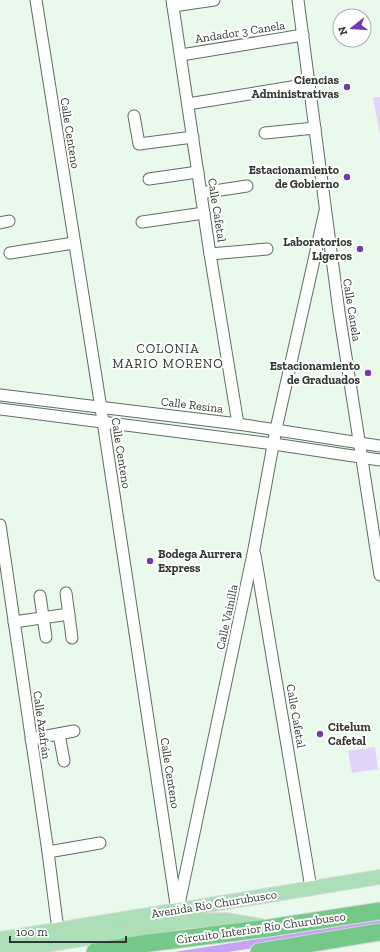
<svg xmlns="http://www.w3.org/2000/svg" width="380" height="952" font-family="'Zilla Slab',serif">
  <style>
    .green { fill: #e3d3fb }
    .forest { fill: #c6a3f3 }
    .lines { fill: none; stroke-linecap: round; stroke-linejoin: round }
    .minor-casing { stroke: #606e62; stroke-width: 13 }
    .major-casing { stroke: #dadbda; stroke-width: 16 }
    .highway-casing { stroke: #dadbda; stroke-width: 19 }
    .minor { stroke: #fff; stroke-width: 11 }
    .major { stroke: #acdfb8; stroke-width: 14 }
    .highway { stroke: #75c988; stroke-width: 17 }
    .poi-dot { fill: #7539ae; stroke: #fff; stroke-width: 1.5 }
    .labels { text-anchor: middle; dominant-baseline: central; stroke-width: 4; stroke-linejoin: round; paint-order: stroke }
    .street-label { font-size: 12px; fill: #313732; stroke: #fff }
    .poi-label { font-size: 12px; font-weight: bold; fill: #313732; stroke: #fff; text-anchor: end }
    .neighbourhood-label { font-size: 13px; letter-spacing: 1px; fill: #313732; stroke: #fff }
  </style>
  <rect width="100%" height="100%" fill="#e9faec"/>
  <g class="green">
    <polygon points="380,97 380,135 373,98"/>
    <polygon points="375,747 378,769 352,773 348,751"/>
  </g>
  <polygon class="forest" points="380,920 380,929 228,952 174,952"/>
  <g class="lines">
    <g class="minor-casing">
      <g id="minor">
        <polyline points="36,0 101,408 177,911"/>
        <polyline points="172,0 210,254 238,424"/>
        <polyline points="298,0 339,312 380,575"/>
        <polyline points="173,6 214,0"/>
        <polyline points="181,55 303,35"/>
        <polyline points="188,104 310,84"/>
        <polyline points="134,116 139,144 193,137"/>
        <polyline points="265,133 315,128"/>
        <polyline points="149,179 198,172"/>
        <polyline points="201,193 247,186"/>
        <polyline points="142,222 204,213"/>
        <polyline points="0,223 9,221"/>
        <polyline points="10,253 74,243"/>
        <polyline points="210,254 267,249"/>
        <polyline points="0,395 238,424 380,446"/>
        <polyline points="0,409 274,444 380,460"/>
        <polyline points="0,525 48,852 58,930"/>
        <polyline points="255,555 311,888"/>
        <polyline points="66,593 72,638"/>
        <polyline points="40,596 46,637"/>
        <polyline points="14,622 69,614"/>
        <polyline points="59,734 64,761"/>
        <polyline points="31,739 74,731"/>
        <polyline points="48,852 100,843"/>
        <polyline points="179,904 254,549 276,429 325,211"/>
      </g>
    </g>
    <g class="major-casing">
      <g id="major">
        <polyline points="0,939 380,877"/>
        <polyline points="5,952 189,921 225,920 261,926"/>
      </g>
    </g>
    <g class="highway-casing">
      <g id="highway">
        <polyline points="95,952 142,944 269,928 380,911"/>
        <polyline points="259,952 380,932"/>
      </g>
    </g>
    <use href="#minor" class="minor"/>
    <use href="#major" class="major"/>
    <use href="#highway" class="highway"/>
  </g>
  <g class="poi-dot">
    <circle cx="347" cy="87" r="4"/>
    <circle cx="347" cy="177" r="4"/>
    <circle cx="360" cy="249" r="4"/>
    <circle cx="368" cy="373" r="4"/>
    <circle cx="150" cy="561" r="4"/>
    <circle cx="320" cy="734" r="4"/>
  </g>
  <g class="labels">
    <g class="street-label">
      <text transform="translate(240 32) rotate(-9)">Andador 3 Canela</text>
      <text transform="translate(70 133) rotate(81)">Calle Centeno</text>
      <text transform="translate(217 210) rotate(81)">Calle Cafetal</text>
      <text transform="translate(352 310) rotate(81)">Calle Canela</text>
      <text transform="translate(192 405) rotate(7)">Calle Resina</text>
      <text transform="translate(121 453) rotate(81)">Calle Centeno</text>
      <text transform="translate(227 617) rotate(-78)">Calle Vainilla</text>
      <text transform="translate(296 716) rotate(80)">Calle Cafetal</text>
      <text transform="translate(42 725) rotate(82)">Calle Azafrán</text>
      <text transform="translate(170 773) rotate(81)">Calle Centeno</text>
      <text transform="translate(214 904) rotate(-9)">Avenida Río Churubusco</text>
      <text transform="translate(261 928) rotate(-8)">Circuito Interior Río Churubusco</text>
    </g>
    <g class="poi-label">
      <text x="339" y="80">Ciencias<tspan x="339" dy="14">Administrativas</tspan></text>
      <text x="339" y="170">Estacionamiento<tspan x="339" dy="14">de Gobierno</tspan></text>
      <text x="352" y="242">Laboratorios<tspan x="352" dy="14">Ligeros</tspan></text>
      <text x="360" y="366">Estacionamiento<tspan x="360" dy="14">de Graduados</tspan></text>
      <text x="158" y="554" text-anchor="start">Bodega Aurrera<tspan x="158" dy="14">Express</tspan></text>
      <text x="328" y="727" text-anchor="start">Citelum<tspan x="328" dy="14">Cafetal</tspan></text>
    </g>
    <g class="neighbourhood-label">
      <text x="168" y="348">COLONIA<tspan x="168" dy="15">MARIO MORENO</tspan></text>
    </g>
  </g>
  <g transform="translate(352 28) rotate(253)"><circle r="19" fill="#ffffff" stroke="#adafad"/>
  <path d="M0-3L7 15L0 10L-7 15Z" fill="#7539ae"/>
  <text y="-6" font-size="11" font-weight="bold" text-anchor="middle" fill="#313732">N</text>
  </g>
  <path d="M10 936v6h116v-6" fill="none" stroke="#313732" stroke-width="2"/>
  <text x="16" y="936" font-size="12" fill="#313732" stroke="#ffffff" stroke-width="3" paint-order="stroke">100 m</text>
</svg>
